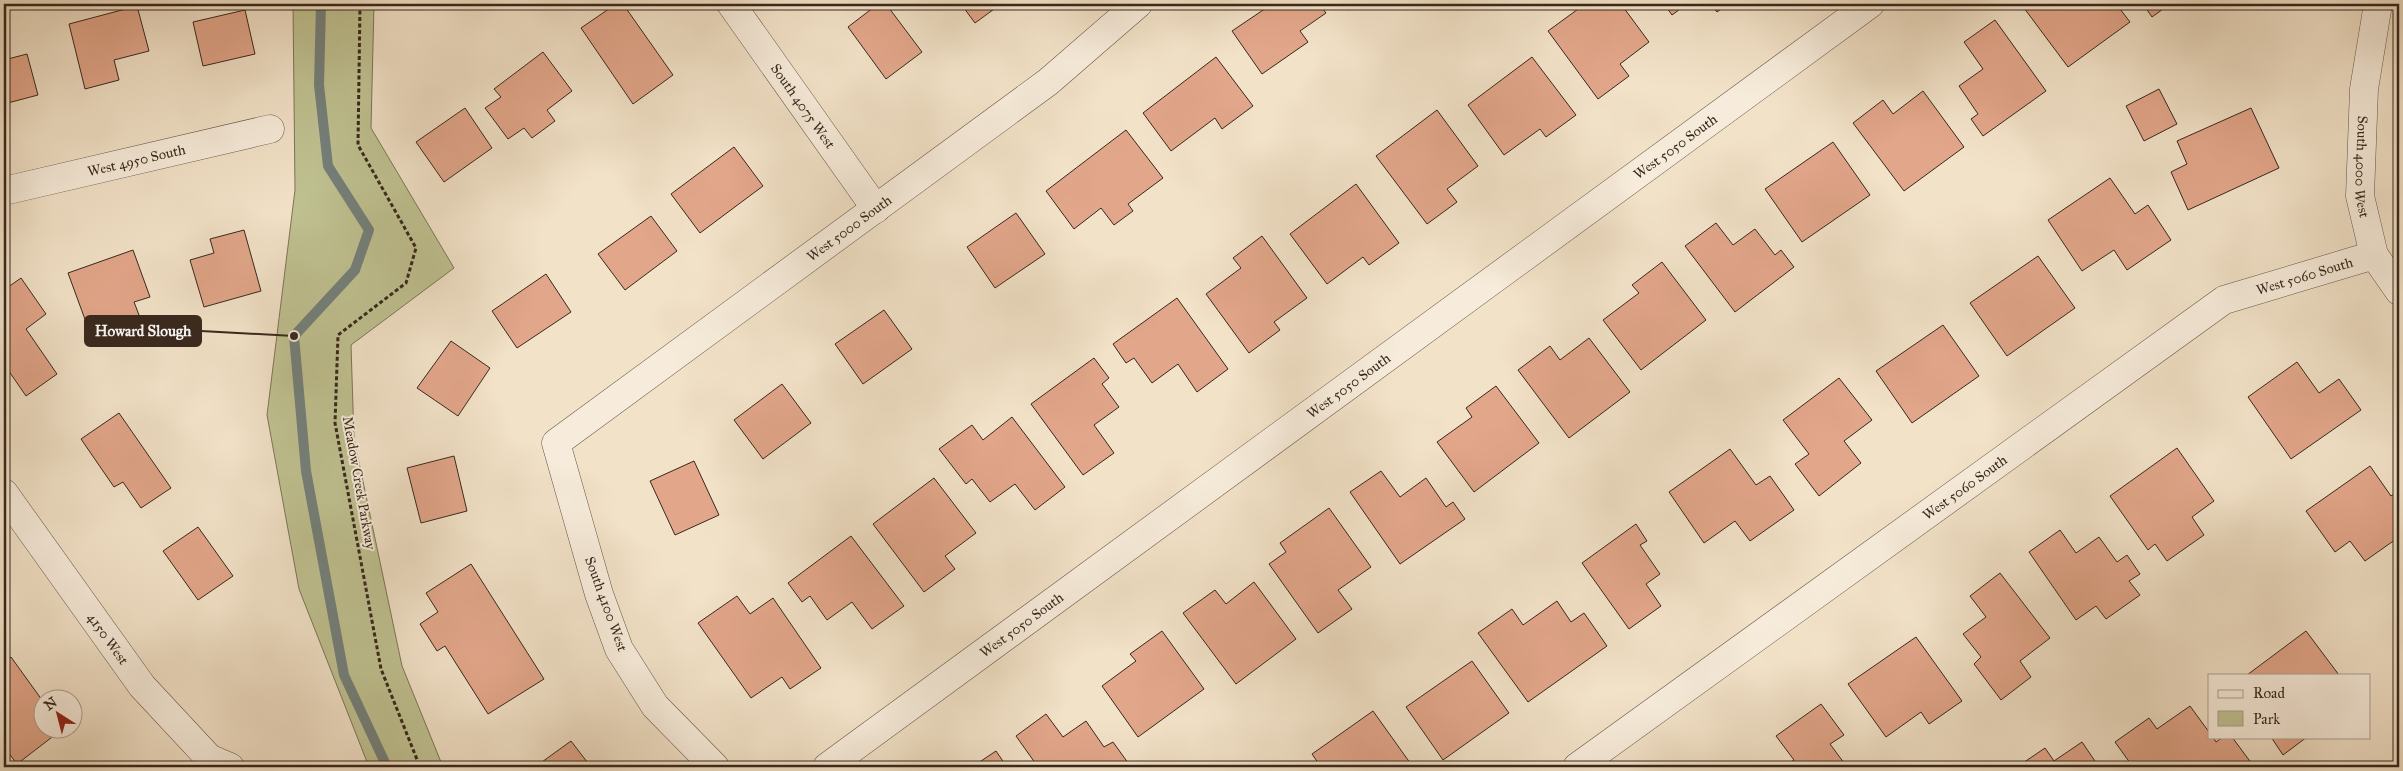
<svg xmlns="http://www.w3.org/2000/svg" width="2403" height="771" font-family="'IM FELL Great Primer',serif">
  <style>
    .green { fill: #c0c292; stroke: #7c7558 }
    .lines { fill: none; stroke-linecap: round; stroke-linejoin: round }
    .stream { stroke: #74817c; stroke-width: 10 }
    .building { fill: #e2a68a; stroke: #38281d }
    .street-casing { stroke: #665648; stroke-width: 29 }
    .path { stroke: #38281d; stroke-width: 3; stroke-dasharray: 4 2.5; stroke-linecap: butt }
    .street { stroke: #f7ecdb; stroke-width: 28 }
    .labels { text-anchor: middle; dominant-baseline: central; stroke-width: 4; stroke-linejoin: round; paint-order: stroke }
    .street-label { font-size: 14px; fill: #38281d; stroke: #f7ecdb }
    .leader { fill: none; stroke: #38281d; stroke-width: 2 }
    .callout-dot { fill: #38281d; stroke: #f7ecdb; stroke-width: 2 }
    .callout { fill: #38281d; stroke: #38281d; stroke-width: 2 }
    .callout-label { font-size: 15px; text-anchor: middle; font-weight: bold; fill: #fff }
  </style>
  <rect width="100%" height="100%" fill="#f2e2c8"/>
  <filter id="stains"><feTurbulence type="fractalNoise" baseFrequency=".004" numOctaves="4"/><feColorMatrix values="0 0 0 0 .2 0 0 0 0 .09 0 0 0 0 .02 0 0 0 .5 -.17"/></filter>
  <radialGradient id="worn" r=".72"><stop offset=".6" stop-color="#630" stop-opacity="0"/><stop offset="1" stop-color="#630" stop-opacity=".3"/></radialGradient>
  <polygon class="green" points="293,4 374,4 371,128 454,268 351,345 354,439 402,666 443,767 369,767 299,589 267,415 295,190"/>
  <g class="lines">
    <polyline class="stream" points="321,4 319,85 328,166 369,230 355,270 294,336 306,471 344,675 387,767"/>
  </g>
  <g class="building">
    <polygon points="616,4 623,4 673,75 633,104 581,28"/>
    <polygon points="878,4 886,4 922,52 886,79 848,27"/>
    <polygon points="961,4 1001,4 975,23"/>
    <polygon points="1272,4 1319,4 1326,13 1300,31 1308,42 1262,74 1232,31"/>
    <polygon points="1344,4 1357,4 1348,10"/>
    <polygon points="1585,4 1621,4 1649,42 1620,64 1629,76 1598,99 1548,31"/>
    <polygon points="1664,4 1687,4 1672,15"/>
    <polygon points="1710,4 1728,4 1717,12"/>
    <polygon points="2021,4 2105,4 2110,10 2117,5 2130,22 2068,67"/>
    <polygon points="2143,4 2170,4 2152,17"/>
    <polygon points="137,6 149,51 114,60 119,80 85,89 69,24"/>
    <polygon points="245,10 255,54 203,66 193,22"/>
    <polygon points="1995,20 2046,91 1983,136 1971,119 1978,114 1959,86 1983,69 1964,42"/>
    <polygon points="543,52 572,91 547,110 555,121 532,138 524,128 508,139 485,108 501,97 494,89"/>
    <polygon points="27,54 38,95 4,104 4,60"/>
    <polygon points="1216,57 1253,106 1222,129 1215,118 1171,151 1143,113"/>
    <polygon points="1532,57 1576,115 1546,137 1540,129 1504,155 1468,105"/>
    <polygon points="2159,89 2177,124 2144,141 2126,106"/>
    <polygon points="1923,91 1964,147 1904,191 1853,123 1883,100 1893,114"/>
    <polygon points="465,108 492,148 444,182 416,142"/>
    <polygon points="2251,108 2279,168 2188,210 2171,172 2187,164 2177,141"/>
    <polygon points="1437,110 1478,166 1447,189 1457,202 1427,224 1376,156"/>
    <polygon points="1126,130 1163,178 1128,204 1133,211 1114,225 1101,208 1074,229 1046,191"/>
    <polygon points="1833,142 1870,195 1802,242 1765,189"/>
    <polygon points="734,147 763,186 700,233 671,194"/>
    <polygon points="2110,178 2135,214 2148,205 2171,240 2127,270 2114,250 2082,271 2048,220"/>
    <polygon points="1356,184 1399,243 1369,265 1363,257 1327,284 1290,234"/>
    <polygon points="1016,213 1045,254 995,288 967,247"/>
    <polygon points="651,216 677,251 625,290 598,254"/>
    <polygon points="1716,223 1733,245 1755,229 1775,255 1781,250 1794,267 1735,312 1685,246"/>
    <polygon points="244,230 261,291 204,307 190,260 214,253 210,239"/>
    <polygon points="1262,236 1307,298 1274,322 1280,330 1249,353 1206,294 1241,268 1233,258"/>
    <polygon points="133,250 150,297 134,302 139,315 90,333 68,273"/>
    <polygon points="2038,256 2075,308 2007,356 1970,303"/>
    <polygon points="1662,262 1706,320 1641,370 1603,320 1639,293 1632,285"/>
    <polygon points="546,274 571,312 517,348 492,311"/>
    <polygon points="21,278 46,314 26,329 57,374 26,396 4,364 4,290"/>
    <polygon points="1177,298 1228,369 1197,392 1178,364 1152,383 1134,358 1126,363 1113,344"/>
    <polygon points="884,310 912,349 863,384 835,344"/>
    <polygon points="1943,325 1979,376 1912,423 1876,371"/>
    <polygon points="1589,338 1630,392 1569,438 1518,370 1550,346 1560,360"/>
    <polygon points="451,341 490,368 458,416 417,388"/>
    <polygon points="1094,358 1109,378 1102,384 1119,407 1094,425 1114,453 1083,475 1031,404"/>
    <polygon points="2297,362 2319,393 2339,379 2361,410 2291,459 2248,397"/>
    <polygon points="1839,378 1872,420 1844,441 1861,463 1819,496 1795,464 1809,454 1783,420"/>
    <polygon points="782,384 811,423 763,459 734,420"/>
    <polygon points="1496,386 1539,443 1474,492 1437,442 1472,417 1466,408"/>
    <polygon points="119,413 171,488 141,508 123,482 114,487 81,439"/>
    <polygon points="1012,417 1065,487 1035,510 1015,484 990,502 972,479 966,484 939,449 972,425 983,440"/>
    <polygon points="2177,448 2214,501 2192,517 2204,535 2167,561 2155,544 2148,550 2110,496"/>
    <polygon points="1730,449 1756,485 1770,476 1794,510 1750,541 1735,521 1704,543 1669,492"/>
    <polygon points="454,456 467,511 421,523 407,468"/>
    <polygon points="694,461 719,515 675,535 650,481"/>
    <polygon points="2370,466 2391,496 2399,490 2399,537 2365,561 2350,541 2335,552 2306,511"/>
    <polygon points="1381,471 1400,497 1426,478 1446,507 1453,502 1465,519 1400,564 1350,492"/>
    <polygon points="934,478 976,533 945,556 955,569 924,592 873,524"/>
    <polygon points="1329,508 1371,567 1338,590 1352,609 1318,633 1269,564 1286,552 1280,543"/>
    <polygon points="1636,524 1647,541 1640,545 1660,574 1646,584 1661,606 1629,629 1582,563"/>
    <polygon points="198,527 233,576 198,600 163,551"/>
    <polygon points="2060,530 2076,553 2099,537 2117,562 2127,555 2140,574 2129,581 2140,595 2106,619 2096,606 2076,620 2029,552"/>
    <polygon points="851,536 904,606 872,629 852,602 827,620 810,596 802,602 788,583"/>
    <polygon points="471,564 544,679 488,714 445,646 437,651 420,624 438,612 426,593"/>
    <polygon points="2000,573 2050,638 2020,661 2031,677 2001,700 1974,664 1981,657 1963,634 1986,617 1970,596"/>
    <polygon points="1254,582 1296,639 1236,684 1183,613 1215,590 1226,604"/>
    <polygon points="737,596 750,614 773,598 821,668 790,689 782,677 751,698 698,623"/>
    <polygon points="1557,601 1571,622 1584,613 1607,646 1528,702 1478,633 1512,609 1523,625"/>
    <polygon points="1162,631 1204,689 1138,737 1102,686 1136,661 1130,654"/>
    <polygon points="2306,631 2339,675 2247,675"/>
    <polygon points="1916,637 1962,701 1929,724 1921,712 1886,737 1848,684"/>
    <polygon points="11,657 42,700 42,728 64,728 17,764 4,747 4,735 9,732 4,725 4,663"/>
    <polygon points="1472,661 1509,713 1443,760 1406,707"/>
    <polygon points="1821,704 1844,735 1830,744 1847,767 1783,767 1794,760 1776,736"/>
    <polygon points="2190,706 2209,732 2209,737 2213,737 2216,742 2223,737 2232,737 2252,764 2247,767 2154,767 2151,762 2143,767 2133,767 2115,742 2149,718 2157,729"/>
    <polygon points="1373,711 1413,767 1321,767 1312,754"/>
    <polygon points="1046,714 1063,737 1086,721 1104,747 1113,742 1131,767 1038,767 1016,736"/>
    <polygon points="2271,737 2307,737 2283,755"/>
    <polygon points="571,741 591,767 535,767"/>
    <polygon points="2082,742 2099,767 2017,767 2045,748 2054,761"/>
    <polygon points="996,751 1007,767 972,767"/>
  </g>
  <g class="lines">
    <g class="street-casing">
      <g id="street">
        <path id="s1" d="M731 4 876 209"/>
        <path id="s2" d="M2378 4 2364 89 2360 196 2374 255 2399 291"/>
        <path id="s3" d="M4 191 270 129"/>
        <path id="s4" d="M4 493 142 686 209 758 230 767"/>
        <path id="s5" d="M715 767 655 706 619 649 599 594 556 443 1048 82 1138 4"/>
        <path id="s6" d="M827 767 1870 4"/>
        <path id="s7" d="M1577 767 2224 300 2374 255"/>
      </g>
    </g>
    <polyline class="path" points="360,4 358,145 416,248 406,283 338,335 335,423 381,669 420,767"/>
    <use href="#street" class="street"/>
  </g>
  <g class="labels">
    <g class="street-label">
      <text stroke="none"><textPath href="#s1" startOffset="125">South 4075 West</textPath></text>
      <text stroke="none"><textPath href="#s6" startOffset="1051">West 5050 South</textPath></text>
      <text stroke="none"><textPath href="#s3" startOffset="136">West 4950 South</textPath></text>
      <text stroke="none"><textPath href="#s2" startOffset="164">South 4000 West</textPath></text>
      <text stroke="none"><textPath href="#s5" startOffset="732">West 5000 South</textPath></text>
      <text stroke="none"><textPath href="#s7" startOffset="882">West 5060 South</textPath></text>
      <text stroke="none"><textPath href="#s6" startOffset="646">West 5050 South</textPath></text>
      <text transform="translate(359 483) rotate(80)">Meadow Creek Parkway</text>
      <text stroke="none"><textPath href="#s7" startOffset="478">West 5060 South</textPath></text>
      <text transform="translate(606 604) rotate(70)">South 4100 West</text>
      <text stroke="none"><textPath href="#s6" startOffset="241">West 5050 South</textPath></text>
      <text stroke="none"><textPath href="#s4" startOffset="179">4150 West</textPath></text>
    </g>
  </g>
  <path class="leader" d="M294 336L201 331"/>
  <circle class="callout-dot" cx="294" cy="336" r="5"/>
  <rect class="callout" x="85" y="316" width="116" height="30" rx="5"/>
  <g class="callout-label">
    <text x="143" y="336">Howard Slough</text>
  </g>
  <rect width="2403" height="771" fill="none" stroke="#f2e2c8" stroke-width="20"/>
  <rect x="5" y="5" width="2393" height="761" fill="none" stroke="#38281d" stroke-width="2.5"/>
  <rect x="10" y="10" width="2383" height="751" fill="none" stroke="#38281d"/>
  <rect x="2208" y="674" width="162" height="65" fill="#f7ecdb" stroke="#ab9e8f"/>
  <rect x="2218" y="690" width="25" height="8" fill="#f7ecdb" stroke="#ab9e8f"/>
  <text x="2253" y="698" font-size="15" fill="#38281d">Road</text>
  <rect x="2218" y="711" width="25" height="15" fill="#c0c292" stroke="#ab9e8f"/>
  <text x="2253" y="724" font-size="15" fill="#38281d">Park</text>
  <g transform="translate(58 714) rotate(324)"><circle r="24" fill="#f7ecdb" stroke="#ab9e8f"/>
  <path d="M0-4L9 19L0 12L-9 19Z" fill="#8f2418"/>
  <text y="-8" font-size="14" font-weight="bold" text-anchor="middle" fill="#38281d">N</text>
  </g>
  <rect width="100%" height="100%" filter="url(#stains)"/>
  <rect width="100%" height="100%" fill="url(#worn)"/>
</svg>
